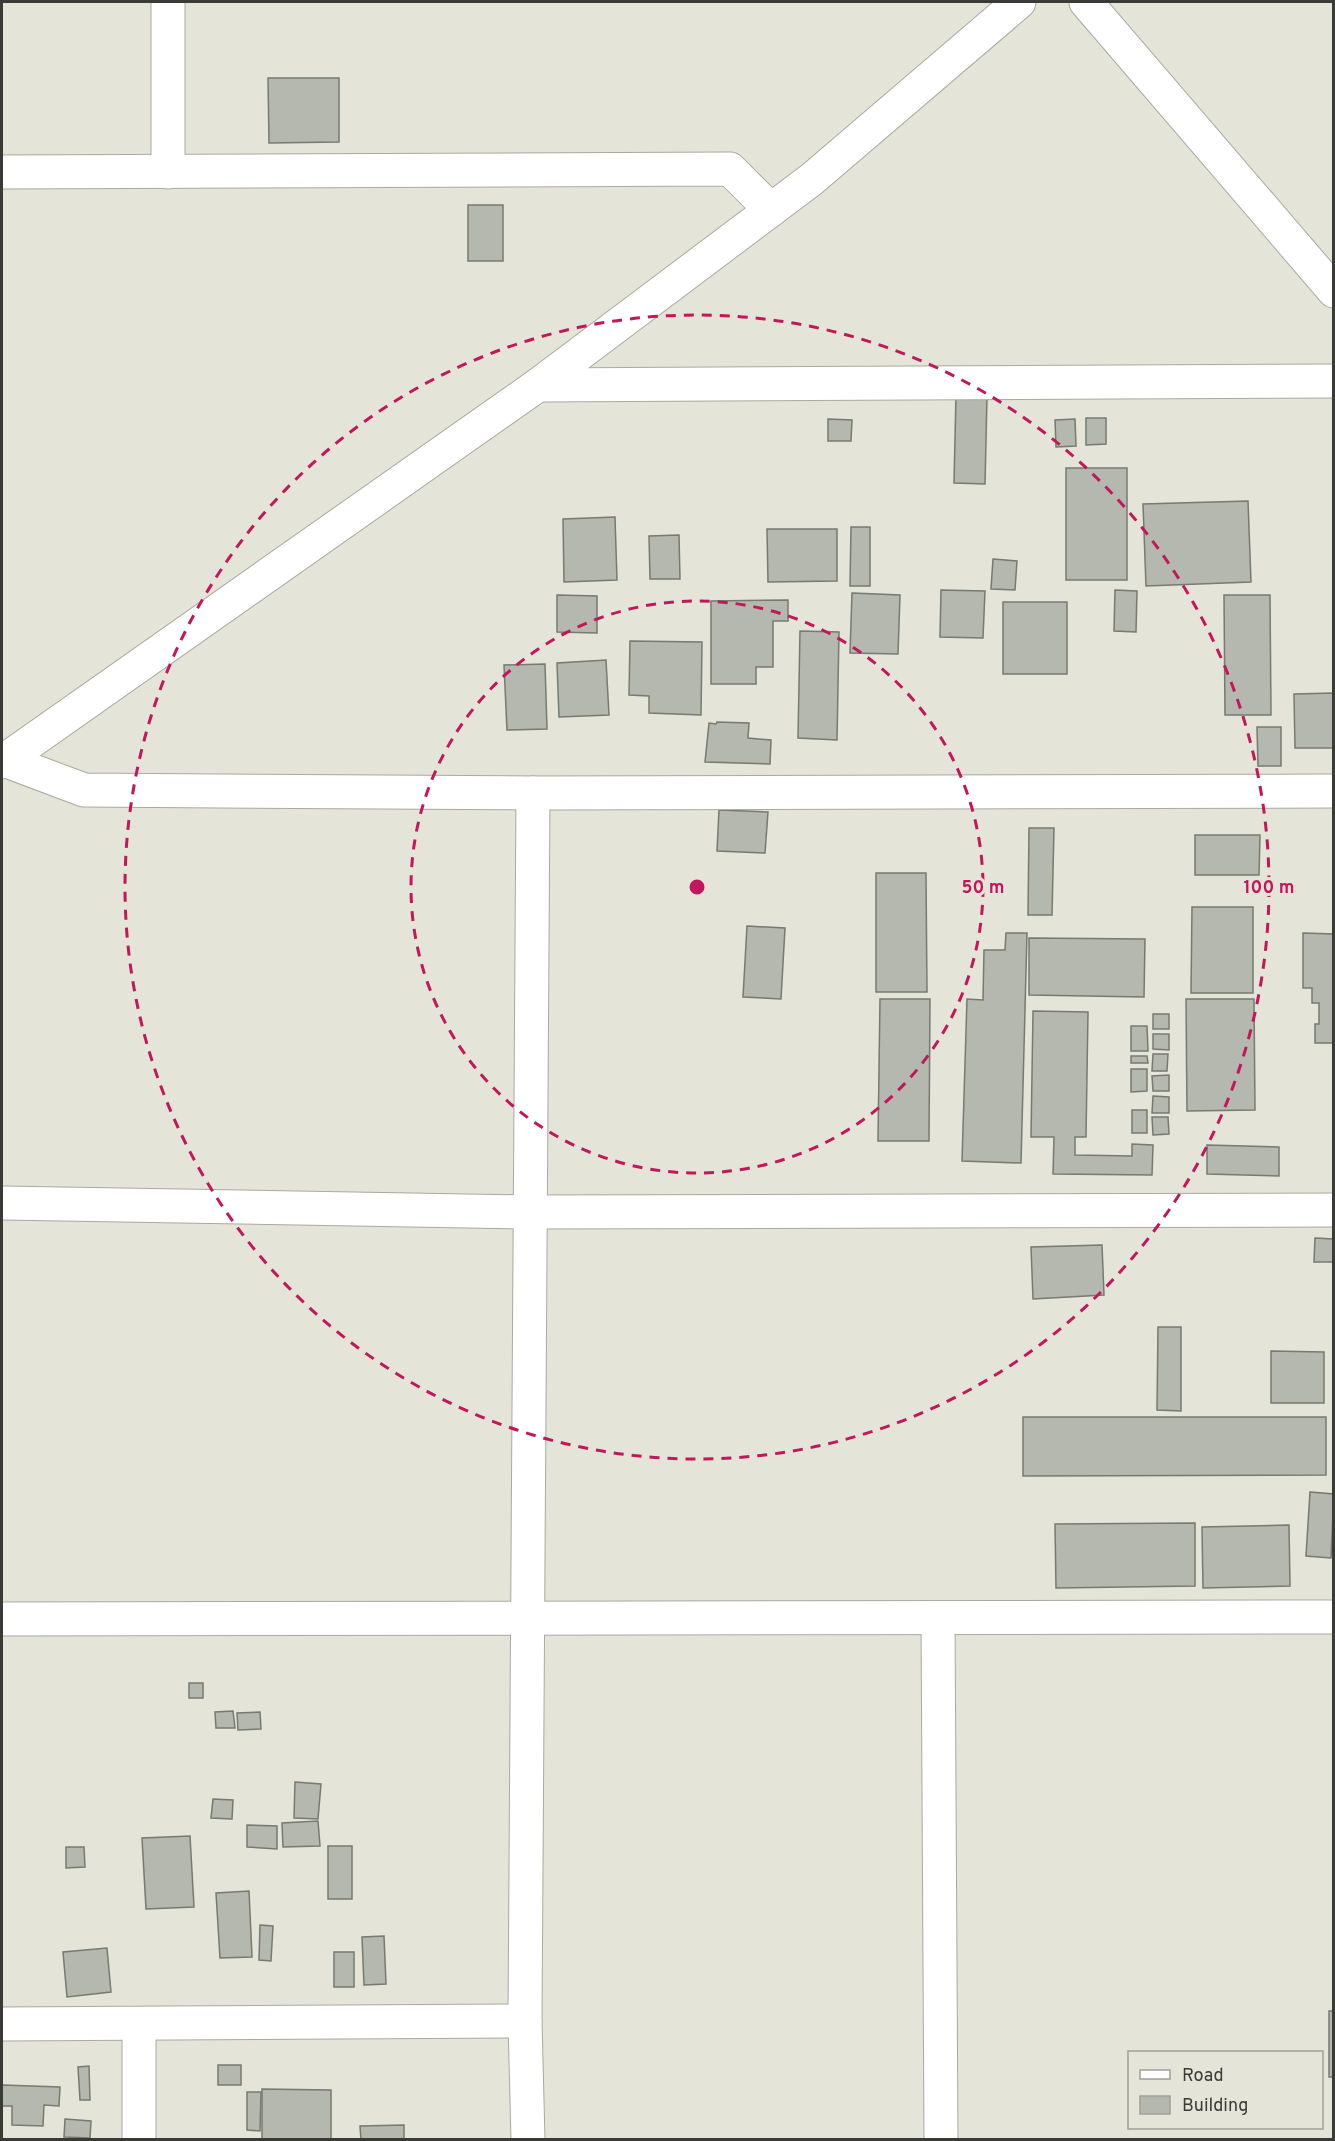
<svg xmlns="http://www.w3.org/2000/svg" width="1335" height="2141" font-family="Overpass,sans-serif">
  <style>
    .building { fill: #b4b8ae; stroke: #767a70; stroke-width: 1.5 }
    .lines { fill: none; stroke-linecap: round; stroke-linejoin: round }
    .street-casing { stroke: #a9aa9f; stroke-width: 35 }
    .street { stroke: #fff; stroke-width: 33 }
    .ring { fill: none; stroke: #c2185b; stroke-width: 3; stroke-dasharray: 10 8 }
    .centre { fill: #c2185b; stroke: #e4e4d9; stroke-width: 3 }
    .ring-label { font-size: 18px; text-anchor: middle; font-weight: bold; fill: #c2185b; stroke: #e4e4d9; stroke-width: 6; stroke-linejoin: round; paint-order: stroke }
  </style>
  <rect width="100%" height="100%" fill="#e4e4d9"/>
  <g class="building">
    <polygon points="268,78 339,78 339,142 269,143"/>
    <rect x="468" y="205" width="35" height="56"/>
    <polygon points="956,395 987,396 985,484 954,483"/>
    <polygon points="1086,418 1106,418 1106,444 1086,445"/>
    <polygon points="828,419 852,420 851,441 828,441"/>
    <polygon points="1075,419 1076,446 1056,447 1055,420"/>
    <rect x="1066" y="468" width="61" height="112"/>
    <polygon points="1248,501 1251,582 1146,586 1143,504"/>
    <polygon points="615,517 617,580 564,582 563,519"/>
    <polygon points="851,527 870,527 870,586 850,586"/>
    <polygon points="767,529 837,529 837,581 768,582"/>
    <polygon points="679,535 680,579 650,579 649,536"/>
    <polygon points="993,559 1017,561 1015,590 991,589"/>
    <polygon points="941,590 985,591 983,638 940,637"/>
    <polygon points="1115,590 1137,591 1136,632 1114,631"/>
    <polygon points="852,593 900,595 898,654 850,653"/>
    <polygon points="557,595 597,596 597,633 557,632"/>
    <polygon points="1224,595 1270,595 1271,715 1225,715"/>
    <polygon points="788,600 788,621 773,621 773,667 756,667 756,684 711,684 711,601"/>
    <rect x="1003" y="602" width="64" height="72"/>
    <polygon points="800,631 839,632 837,740 798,738"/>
    <polygon points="630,641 702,642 701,715 649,713 649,696 629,695"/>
    <polygon points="606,660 609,715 559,717 557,663"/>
    <polygon points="545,664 547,729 507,730 504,665"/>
    <polygon points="1334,693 1334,748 1295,748 1294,694"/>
    <polygon points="717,722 749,723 748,738 771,740 770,764 705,762 709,723 716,724"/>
    <polygon points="1257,727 1281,727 1281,766 1258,766"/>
    <polygon points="719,810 768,812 765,853 717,851"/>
    <polygon points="1029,828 1054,828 1052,915 1028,915"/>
    <polygon points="1195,835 1260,835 1259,875 1195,875"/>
    <polygon points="876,873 926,873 927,992 876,992"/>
    <polygon points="1192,907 1253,907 1253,993 1191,993"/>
    <polygon points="747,926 785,928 781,999 743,997"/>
    <polygon points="1006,933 1027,933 1021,1163 962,1161 967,999 983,1000 984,950 1005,950"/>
    <polygon points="1303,933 1334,934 1333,1043 1315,1043 1315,1024 1319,1024 1319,1003 1312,1003 1312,988 1303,988"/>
    <polygon points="1029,938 1145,939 1144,997 1029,995"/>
    <polygon points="880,999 930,999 929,1141 878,1141"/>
    <polygon points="1186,999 1254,999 1255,1110 1187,1111"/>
    <polygon points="1033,1011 1088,1012 1086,1137 1075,1137 1075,1155 1132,1156 1132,1144 1153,1145 1152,1175 1053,1174 1054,1137 1031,1137"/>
    <rect x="1153" y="1014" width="16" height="15"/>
    <polygon points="1131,1026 1147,1026 1148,1051 1131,1051"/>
    <polygon points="1153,1034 1169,1034 1169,1050 1153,1049"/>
    <polygon points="1153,1054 1168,1054 1167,1071 1152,1071"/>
    <polygon points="1131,1056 1147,1056 1148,1063 1131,1063"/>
    <polygon points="1131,1069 1147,1069 1147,1091 1131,1092"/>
    <polygon points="1169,1075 1169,1091 1153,1091 1152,1076"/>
    <polygon points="1153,1096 1169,1097 1169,1113 1152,1113"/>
    <rect x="1132" y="1110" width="15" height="23"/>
    <polygon points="1152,1117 1168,1117 1169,1134 1153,1135"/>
    <polygon points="1207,1145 1279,1147 1279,1176 1207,1174"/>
    <polygon points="1315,1238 1333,1239 1333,1262 1314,1262"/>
    <polygon points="1102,1245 1104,1295 1033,1299 1031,1247"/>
    <polygon points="1158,1327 1181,1327 1181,1411 1157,1410"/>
    <polygon points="1271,1351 1324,1352 1324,1403 1271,1403"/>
    <polygon points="1023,1417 1326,1417 1326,1475 1023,1476"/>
    <polygon points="1310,1492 1334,1494 1331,1558 1306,1556"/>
    <polygon points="1195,1523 1195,1586 1056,1588 1055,1524"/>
    <polygon points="1289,1525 1290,1586 1203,1588 1202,1527"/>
    <rect x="189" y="1683" width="14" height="15"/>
    <polygon points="233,1711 235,1728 216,1728 215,1712"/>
    <polygon points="260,1712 261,1729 238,1730 237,1713"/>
    <polygon points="295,1782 321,1784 318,1819 294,1818"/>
    <polygon points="213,1799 233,1800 232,1819 211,1818"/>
    <polygon points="318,1821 320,1846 283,1847 282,1823"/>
    <polygon points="247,1825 277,1826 277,1849 247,1847"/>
    <polygon points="190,1836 194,1907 146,1909 142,1838"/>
    <rect x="328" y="1846" width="24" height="53"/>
    <polygon points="66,1847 84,1847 85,1867 66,1868"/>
    <polygon points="249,1891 252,1957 220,1958 216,1893"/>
    <polygon points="260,1925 273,1926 271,1961 259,1960"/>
    <polygon points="384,1936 386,1984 364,1985 362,1937"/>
    <polygon points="107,1948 111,1992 67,1997 63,1952"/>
    <rect x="334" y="1952" width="20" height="35"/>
    <rect x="1329" y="2011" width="5" height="66"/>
    <rect x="218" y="2065" width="23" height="20"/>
    <polygon points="89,2066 90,2100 80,2100 78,2067"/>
    <polygon points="2,2085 60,2087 59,2106 44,2105 43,2126 12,2125 12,2106 2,2106"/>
    <polygon points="262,2089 331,2090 331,2140 262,2140"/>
    <polygon points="247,2092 261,2092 260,2131 247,2130"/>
    <polygon points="65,2119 91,2121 90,2138 64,2137"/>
    <polygon points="404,2125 404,2140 361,2140 360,2126"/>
  </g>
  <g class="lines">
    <g class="street-casing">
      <g id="street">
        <polyline points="168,2 168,172"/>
        <polyline points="1086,2 1334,291"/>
        <polyline points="2,172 730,169 771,210"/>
        <polyline points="538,385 1334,381"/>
        <polyline points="4,760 84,790 533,793 1334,791"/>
        <polyline points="2,762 538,385 812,179 1019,2"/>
        <polyline points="2,1203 530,1212 1334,1210"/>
        <polyline points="938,1618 941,2140"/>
        <polyline points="2,1619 1334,1617"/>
        <polyline points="2,2024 525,2021"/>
        <polyline points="139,2140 139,2024"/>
        <polyline points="528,2140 525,2021 533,793"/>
      </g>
    </g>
    <use href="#street" class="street"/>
  </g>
  <g class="ring">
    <circle cx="697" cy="887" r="286"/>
    <circle cx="697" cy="887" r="572"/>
  </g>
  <circle cx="697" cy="887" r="9" class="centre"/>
  <g class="ring-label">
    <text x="983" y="893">50 m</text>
    <text x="1269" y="893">100 m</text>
  </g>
  <rect width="1335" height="2141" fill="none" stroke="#3a3a36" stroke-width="6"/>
  <rect x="1128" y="2051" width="195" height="78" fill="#e4e4d9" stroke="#a0a098" stroke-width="1.5"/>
  <rect x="1140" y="2070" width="30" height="9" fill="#ffffff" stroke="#a0a098" stroke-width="1.5"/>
  <text x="1182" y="2081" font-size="18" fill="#3a3a36">Road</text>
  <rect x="1140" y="2096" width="30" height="18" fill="#b4b8ae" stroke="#a0a098" stroke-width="1.5"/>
  <text x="1182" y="2111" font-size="18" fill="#3a3a36">Building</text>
</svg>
